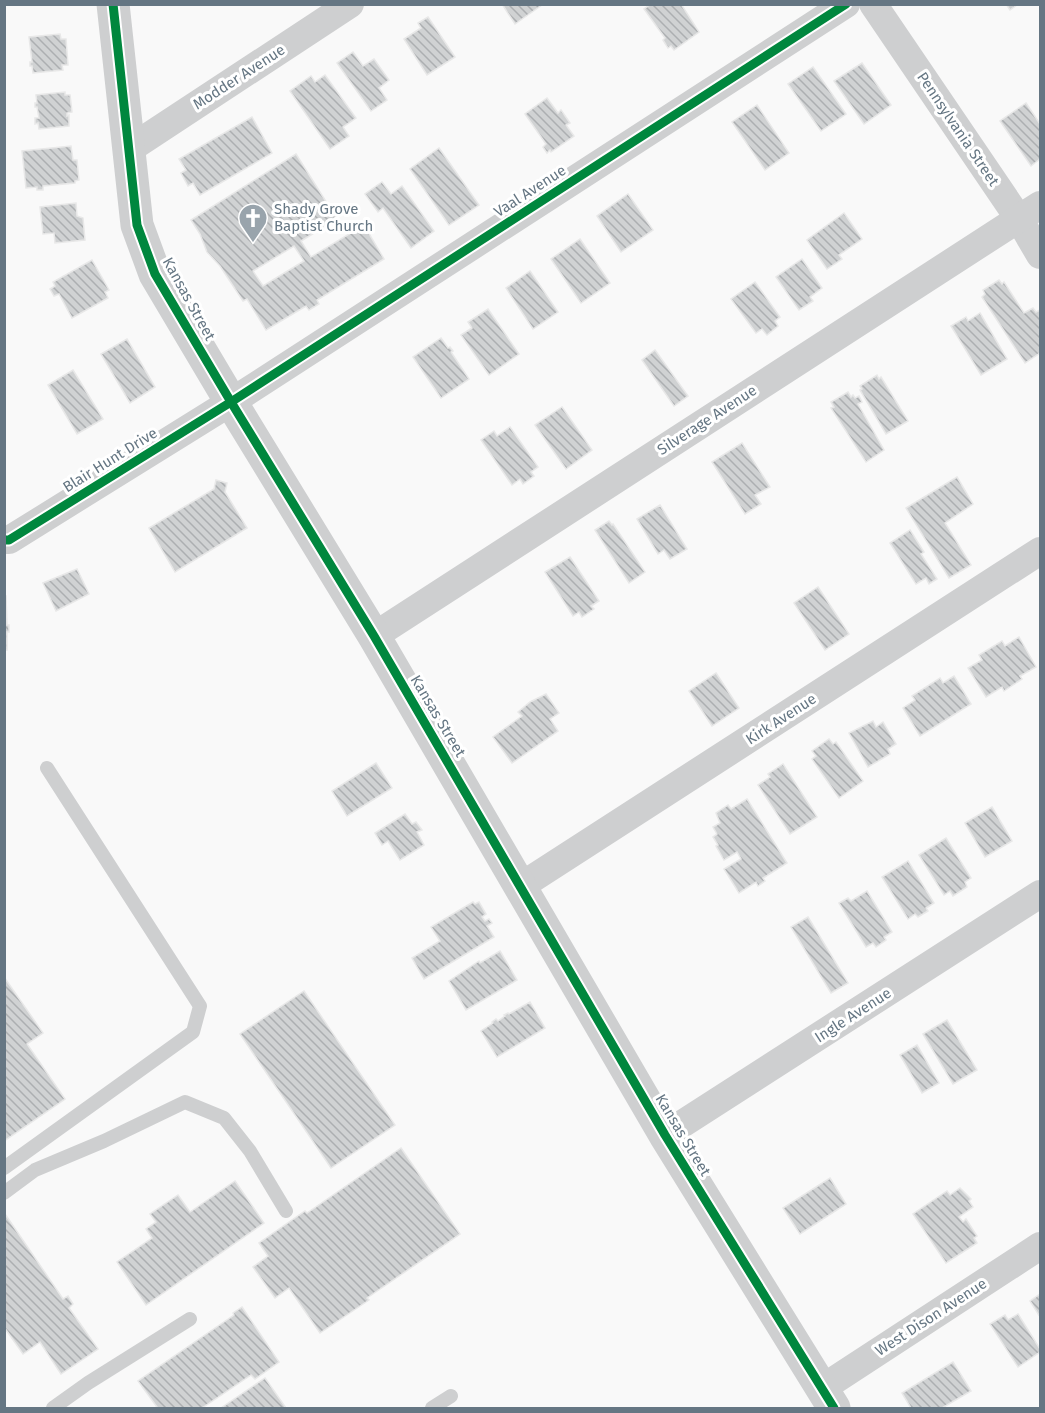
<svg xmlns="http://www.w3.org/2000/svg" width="1045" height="1413" font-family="'Fira Sans',sans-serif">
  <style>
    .building { fill: url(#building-back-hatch); stroke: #e8e8e8; stroke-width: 1.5; fill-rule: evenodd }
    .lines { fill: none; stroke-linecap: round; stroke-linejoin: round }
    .service { stroke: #cecfd0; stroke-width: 14 }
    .minor { stroke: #cecfd0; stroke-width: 28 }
    .tertiary { stroke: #cecfd0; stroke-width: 33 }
    .cycleway-casing { stroke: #fff; stroke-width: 13 }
    .cycleway { stroke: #00873e; stroke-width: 9 }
    .labels { text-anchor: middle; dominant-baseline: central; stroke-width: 6; stroke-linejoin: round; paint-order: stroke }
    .street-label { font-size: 15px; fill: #657683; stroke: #fff }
    .poi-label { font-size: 15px; fill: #657683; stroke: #fff; text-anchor: start }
  </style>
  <defs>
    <pattern id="building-back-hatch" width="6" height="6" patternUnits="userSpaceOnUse" patternTransform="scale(1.5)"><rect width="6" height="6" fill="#d0d2d3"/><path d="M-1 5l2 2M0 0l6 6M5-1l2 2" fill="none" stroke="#acafb1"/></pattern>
  </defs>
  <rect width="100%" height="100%" fill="#f9f9f9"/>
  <g class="building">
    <polygon points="502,4 541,4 542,5 515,24"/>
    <polygon points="651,4 681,4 699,32 674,50 671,46 668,48 663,40 665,38 644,9"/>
    <polygon points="1006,4 1018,4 1010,10"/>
    <polygon points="428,17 455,57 427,75 404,39 421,28 418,23"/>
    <polygon points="60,34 61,39 66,39 68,65 62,65 63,70 33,73 32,66 30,66 30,62 32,62 29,37"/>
    <polygon points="353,52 363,66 374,59 389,80 379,88 387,100 371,111 337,63"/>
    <polygon points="862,63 891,105 864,124 834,81"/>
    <polygon points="813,67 846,114 821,131 788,84"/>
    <polygon points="325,75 356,118 343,127 349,136 330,149 290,91 311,76 315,82"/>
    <polygon points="65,92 65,95 70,95 72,112 67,113 67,116 69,115 69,126 39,129 38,123 35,124 35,118 39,118 37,107 35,107 35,103 37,103 36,95"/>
    <polygon points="547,98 558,113 561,110 570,123 566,125 574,136 551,152 550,150 547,153 543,147 546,144 525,114"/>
    <polygon points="1026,103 1040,124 1040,159 1031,166 1000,121"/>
    <polygon points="757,105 789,153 765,170 732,122"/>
    <polygon points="252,117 272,153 200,195 193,183 188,186 181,173 186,170 179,159"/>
    <polygon points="71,146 73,160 77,160 79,180 75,181 75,183 43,186 43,190 37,190 37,187 26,188 22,151"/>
    <polygon points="439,148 479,205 449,225 410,169"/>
    <path d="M296 154 337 219 301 241 311 257 364 225 384 259 317 300 319 304 309 310 306 306 266 330 247 299 243 301 220 266 207 252 200 234 191 220ZM294 246 304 261 263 286 253 271Z"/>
    <polygon points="382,182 391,194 402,186 434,231 411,248 383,208 378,212 365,194"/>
    <polygon points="628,194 653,230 621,252 597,216"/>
    <polygon points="76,203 77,216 83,218 85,240 55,243 54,233 43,234 40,207"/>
    <polygon points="844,213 862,239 839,255 842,259 827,269 807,240"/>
    <polygon points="580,239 610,283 581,303 551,259"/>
    <polygon points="802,259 822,288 810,297 813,301 799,310 776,277"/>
    <polygon points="92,260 109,290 105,292 108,298 72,318 59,294 54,296 50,289 55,286 53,282"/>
    <polygon points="530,271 558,312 533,329 506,288"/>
    <polygon points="999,280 1002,284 1004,282 1024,313 1033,308 1036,312 1040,310 1040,353 1025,363 982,297 985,294 983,290"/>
    <polygon points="755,282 780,317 775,321 778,326 767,335 762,329 756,333 731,299"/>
    <polygon points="488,309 519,354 489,375 461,335 472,328 468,322"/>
    <polygon points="980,313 1007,359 981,375 951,326 966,317 968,321"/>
    <polygon points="441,338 448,348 450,347 453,351 451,352 469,379 441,398 413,357"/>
    <polygon points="127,339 155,387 130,403 101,354"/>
    <polygon points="655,350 688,396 674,406 642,360"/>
    <polygon points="73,370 103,419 77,434 48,385"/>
    <polygon points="877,375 879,379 881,377 908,421 886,434 860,390 862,389 860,386"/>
    <polygon points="848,392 851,397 853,395 855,398 859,396 862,402 858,404 884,450 866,462 831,408 834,407 831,402"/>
    <polygon points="562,407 592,450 566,469 535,425"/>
    <polygon points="510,427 538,467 531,472 534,476 523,484 520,479 512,485 481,440 494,431 497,436"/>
    <polygon points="742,443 770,487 755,495 761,504 745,514 712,462"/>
    <polygon points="957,477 973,504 945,523 971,565 949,578 906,508"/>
    <polygon points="216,480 227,483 225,492 247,528 175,572 149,528 214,489"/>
    <polygon points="660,505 687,549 670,559 664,550 658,554 637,519"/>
    <polygon points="609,521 612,525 613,524 645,572 629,583 595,530"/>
    <polygon points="910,530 924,552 921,554 937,579 929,584 926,578 916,584 890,543"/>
    <polygon points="570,557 599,601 591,606 594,609 582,617 579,612 573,616 545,572"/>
    <polygon points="77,569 89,594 56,611 43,583"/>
    <polygon points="818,587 849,634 825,650 794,603"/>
    <polygon points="4,596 6,596 7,625 9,625 9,632 7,632 7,650 4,650"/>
    <polygon points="1019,637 1036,667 1020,676 1022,679 1004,691 1002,687 986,697 968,668 982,660 979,655 1002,641 1005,646"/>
    <polygon points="716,673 739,708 712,726 689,691"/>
    <polygon points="954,676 971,704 920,736 903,708 915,700 912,696 940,678 943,683"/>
    <polygon points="546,694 559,713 550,719 558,731 512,763 493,737 522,716 518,712 530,702"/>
    <polygon points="873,721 876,727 883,722 896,744 888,749 890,754 868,767 849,733"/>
    <polygon points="829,739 833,744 836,742 863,781 839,798 812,759 816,756 812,751"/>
    <polygon points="376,763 392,788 347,816 332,791"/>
    <polygon points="783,764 817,817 790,834 758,785 770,777 768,774"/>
    <polygon points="747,799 787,863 763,878 765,881 758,886 756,882 739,893 724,869 741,859 737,852 724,860 716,846 718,845 713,837 717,834 713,827 720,823 716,813 728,805 731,809"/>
    <polygon points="992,807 1012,841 985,857 965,823"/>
    <polygon points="405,814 412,824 416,822 422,830 417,832 424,845 400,860 388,841 382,845 375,833"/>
    <polygon points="946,838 971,878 965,882 967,887 953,896 950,891 944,895 919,855"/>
    <polygon points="908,861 934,903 926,908 928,911 918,917 915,914 908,919 882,877"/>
    <polygon points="867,891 892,932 884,937 886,940 876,947 873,943 866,947 839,903 848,898 851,901"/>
    <polygon points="473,902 475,904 479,902 486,914 482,917 485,921 489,919 492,923 487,926 494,937 424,979 412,958 440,941 431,927"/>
    <polygon points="808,917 848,983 831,993 791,927"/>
    <polygon points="500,951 517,980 466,1010 449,981 479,961 480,963"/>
    <polygon points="4,977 43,1033 27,1044 65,1099 4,1141"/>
    <polygon points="304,991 395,1125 331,1168 240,1034"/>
    <polygon points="530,1002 545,1028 497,1057 481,1031 493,1023 492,1022 496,1019 498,1021 505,1016 504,1015 508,1013 509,1014"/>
    <polygon points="947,1020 977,1070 953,1084 923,1034"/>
    <polygon points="917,1045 939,1083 922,1093 900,1055"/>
    <polygon points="401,1148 460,1234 367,1298 369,1300 320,1333 289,1288 275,1298 253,1267 268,1256 259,1243 305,1211 307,1213"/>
    <polygon points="830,1178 846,1204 800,1234 783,1208"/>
    <polygon points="235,1181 264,1223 146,1305 117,1262 152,1238 146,1229 156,1222 150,1214 178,1195 190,1212"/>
    <polygon points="960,1188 971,1199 969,1201 973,1207 959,1217 963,1222 966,1219 977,1236 974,1238 977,1243 946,1263 913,1214 947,1191 950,1195"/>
    <polygon points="5,1214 63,1299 68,1296 73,1304 69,1308 98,1349 61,1374 40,1342 23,1354 4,1327"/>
    <polygon points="1040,1294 1040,1317 1030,1301"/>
    <polygon points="242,1307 279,1362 255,1379 251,1375 202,1408 155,1408 157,1407 138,1381 234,1315 233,1313"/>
    <polygon points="1018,1314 1040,1349 1040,1352 1018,1367 990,1324 1005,1315 1008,1320"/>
    <polygon points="953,1362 971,1391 942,1408 911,1408 902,1393"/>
    <polygon points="265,1378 286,1408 221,1408"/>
  </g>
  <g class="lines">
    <g class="service">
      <polyline points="4,1168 193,1032 200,1006 47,768"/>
      <polyline points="4,1193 35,1170 104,1141 185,1102 224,1118 250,1151 286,1211"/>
      <polyline points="53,1408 88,1383 190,1319"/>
      <polyline points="432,1408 451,1396"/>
    </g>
    <g class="minor">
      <polyline points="873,4 1019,219 1040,255"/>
      <polyline points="128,150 350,4"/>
      <polyline points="4,540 9,540 231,402 846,4"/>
      <polyline points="374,636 1040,205"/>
      <polyline points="521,886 1040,551"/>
      <polyline points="665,1135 1040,894"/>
      <polyline points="821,1389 1040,1246"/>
    </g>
    <polyline class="tertiary" points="113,4 137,225 155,274 231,402 374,636 665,1135 834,1408"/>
    <g class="cycleway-casing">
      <g id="cycleway">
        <polyline points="113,4 137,225 155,274 231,402 374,636 665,1135 834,1408"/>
        <polyline points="4,540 9,540 231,402 846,4"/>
      </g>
    </g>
    <use href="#cycleway" class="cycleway"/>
  </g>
  <defs>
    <g id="church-pin" transform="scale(1.5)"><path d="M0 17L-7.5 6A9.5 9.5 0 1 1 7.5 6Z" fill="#99a4ac" stroke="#fff"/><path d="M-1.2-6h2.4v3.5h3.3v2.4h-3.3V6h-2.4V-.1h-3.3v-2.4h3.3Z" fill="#fff"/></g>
  </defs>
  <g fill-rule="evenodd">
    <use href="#church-pin" x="253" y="218"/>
  </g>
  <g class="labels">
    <g class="street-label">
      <text transform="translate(239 77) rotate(-33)">Modder Avenue</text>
      <text transform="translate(958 129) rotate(56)">Pennsylvania Street</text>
      <text transform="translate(530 191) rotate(-33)">Vaal Avenue</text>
      <text transform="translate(189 299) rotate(61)">Kansas Street</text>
      <text transform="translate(707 420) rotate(-33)">Silverage Avenue</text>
      <text transform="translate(110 460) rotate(-32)">Blair Hunt Drive</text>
      <text transform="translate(438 716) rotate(59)">Kansas Street</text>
      <text transform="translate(781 719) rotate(-33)">Kirk Avenue</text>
      <text transform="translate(853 1015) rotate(-33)">Ingle Avenue</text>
      <text transform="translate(683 1135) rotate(59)">Kansas Street</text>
      <text transform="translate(931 1317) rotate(-33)">West Dison Avenue</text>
    </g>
    <g class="poi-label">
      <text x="274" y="209">Shady Grove<tspan x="274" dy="17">Baptist Church</tspan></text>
    </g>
  </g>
  <rect width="1045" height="1413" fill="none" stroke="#657683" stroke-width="12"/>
</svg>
